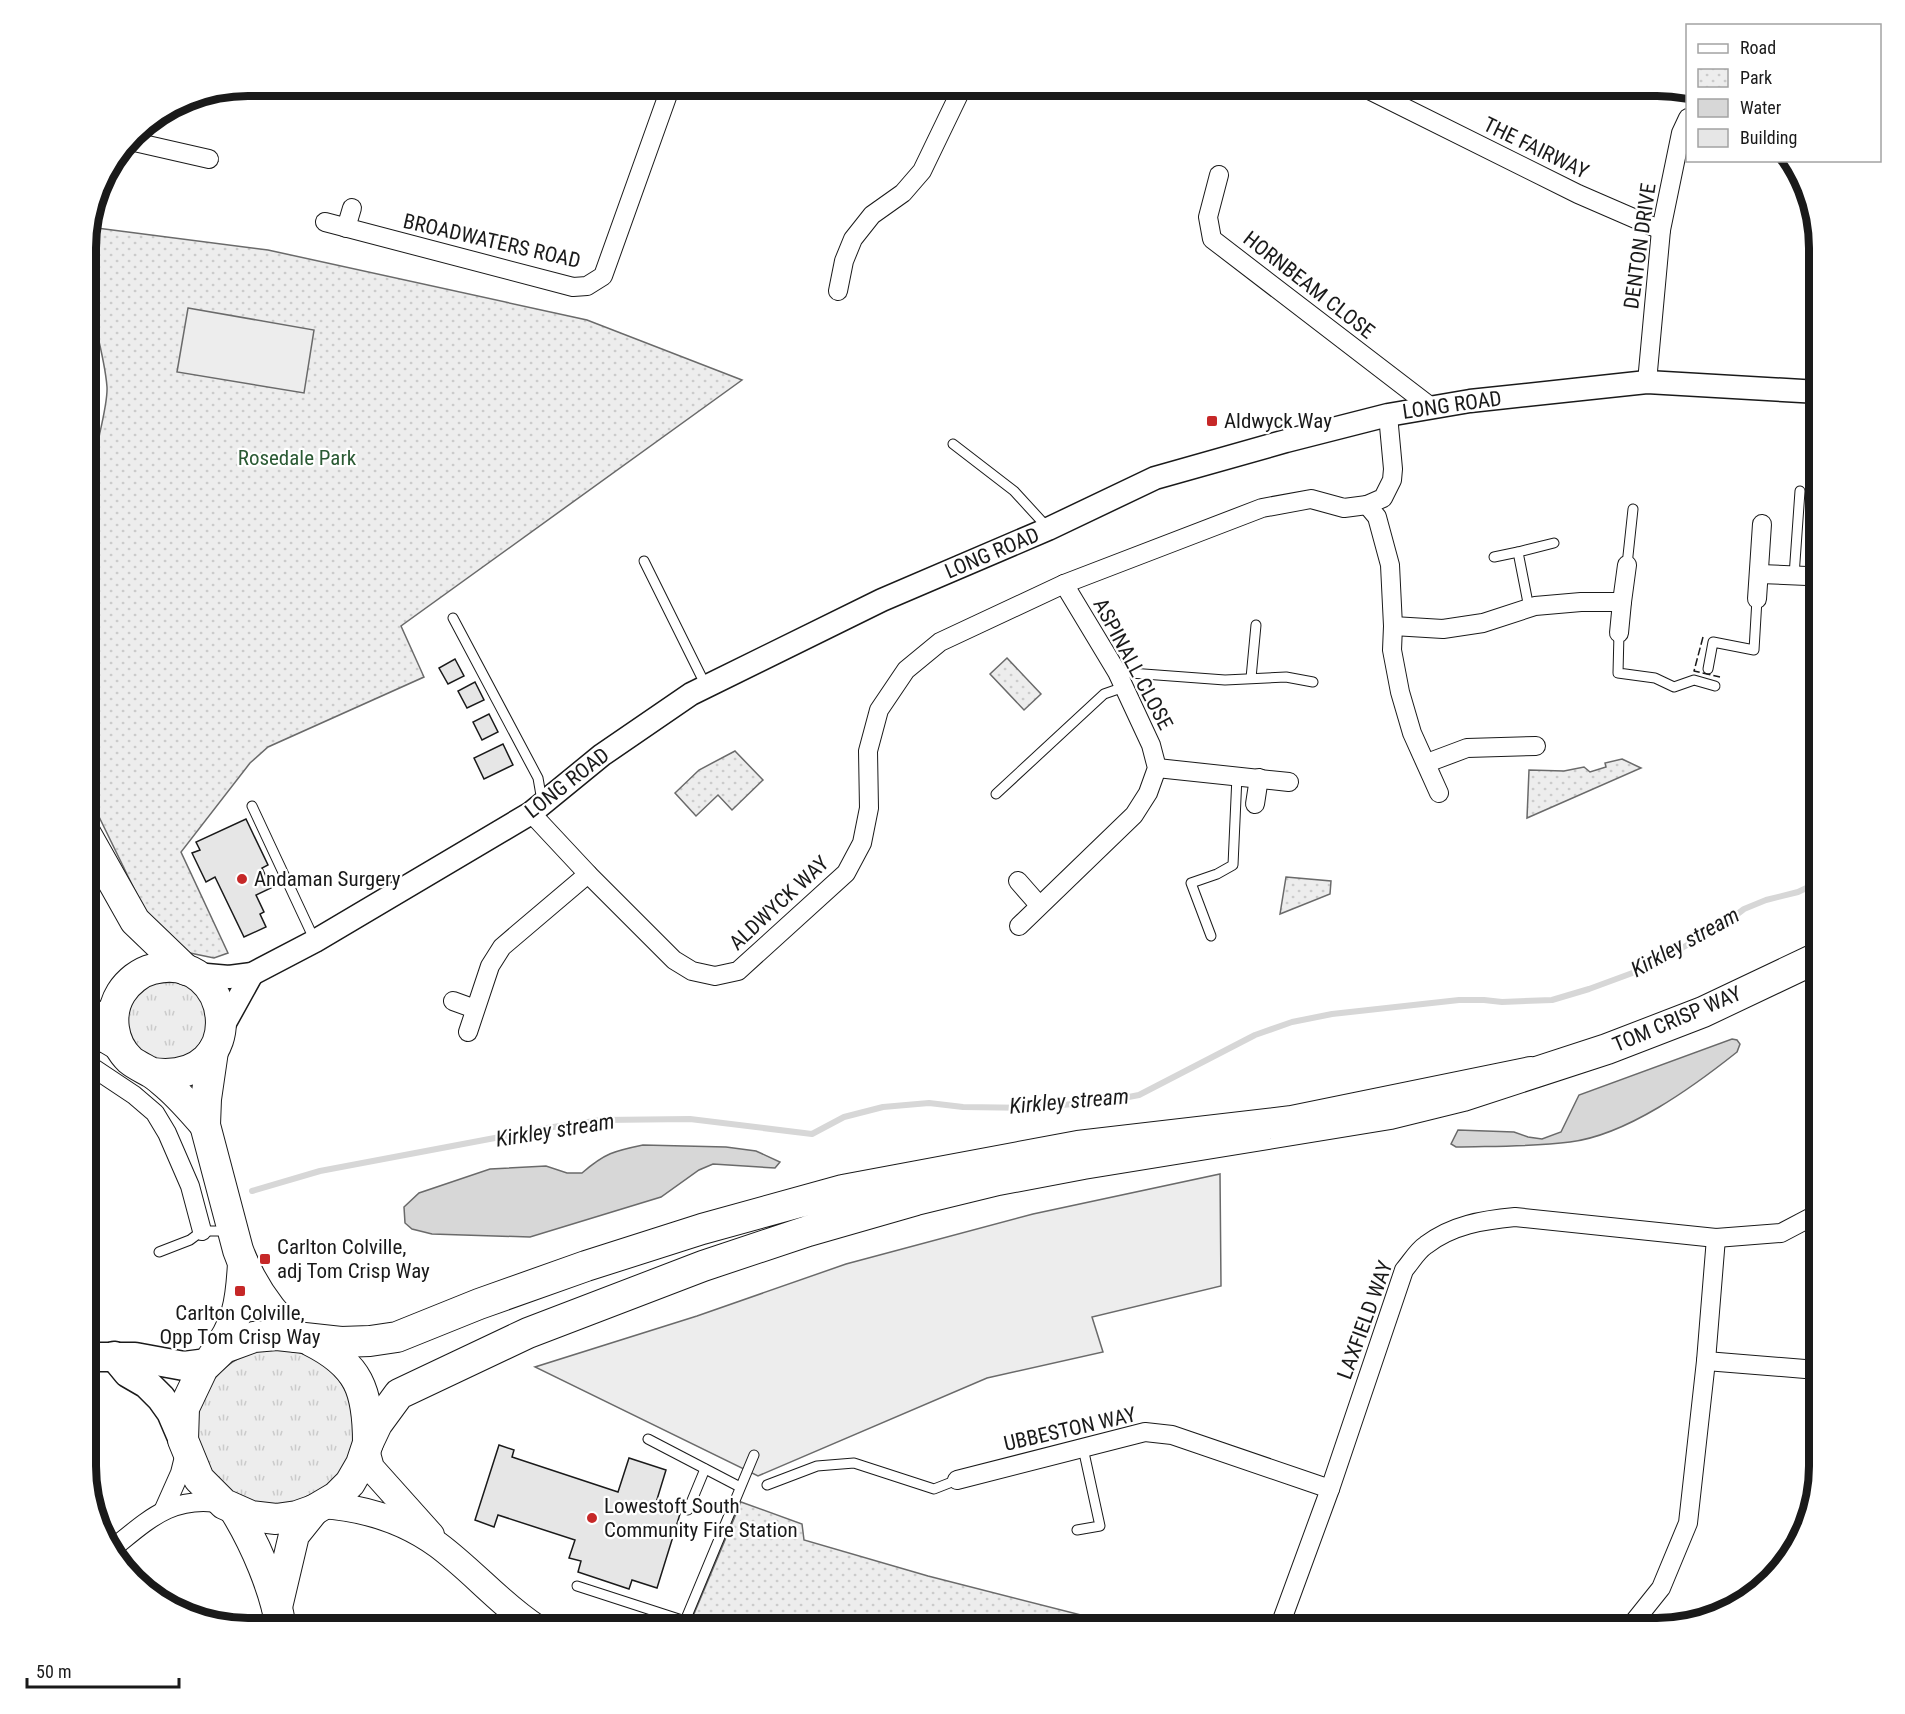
<svg xmlns="http://www.w3.org/2000/svg" width="1905" height="1714" font-family="'Roboto Condensed',sans-serif">
  <style>
    .grass { fill: url(#grass-tufts); stroke: #6a6a6a; stroke-width: 1.5 }
    .park { fill: url(#park-dots); stroke: #6a6a6a; stroke-width: 1.5 }
    .built { fill: #ededed; stroke: #6a6a6a; stroke-width: 1.5 }
    .water { fill: #d7d7d7; stroke: #6a6a6a; stroke-width: 1.5 }
    .lines { fill: none; stroke-linecap: round; stroke-linejoin: round }
    .stream { stroke: #d7d7d7; stroke-width: 6 }
    .building { fill: #e6e6e6; stroke: #1a1a1a; stroke-width: 1.5 }
    .service-casing { stroke: #1a1a1a; stroke-width: 11 }
    .minor-casing { stroke: #1a1a1a; stroke-width: 20 }
    .tertiary-casing { stroke: #1a1a1a; stroke-width: 25 }
    .secondary-casing { stroke: #1a1a1a; stroke-width: 28 }
    .primary-casing { stroke: #1a1a1a; stroke-width: 31 }
    .trunk-casing { stroke: #1a1a1a; stroke-width: 32 }
    .service { stroke: #fff; stroke-width: 9 }
    .minor { stroke: #fff; stroke-width: 18 }
    .tertiary { stroke: #fff; stroke-width: 22 }
    .secondary { stroke: #fff; stroke-width: 26 }
    .primary { stroke: #fff; stroke-width: 28 }
    .trunk { stroke: #fff; stroke-width: 30 }
    .fence { stroke: #1a1a1a; stroke-width: 1.5; stroke-dasharray: 8 3; stroke-linecap: butt }
    .poi-dot { fill: #c62828; stroke: #fff; stroke-width: 2 }
    .labels { text-anchor: middle; dominant-baseline: central; stroke-width: 4.5; stroke-linejoin: round; paint-order: stroke }
    .street-label { font-size: 21px; fill: #1a1a1a; stroke: #fff }
    .poi-label { font-size: 21px; fill: #1a1a1a; stroke: #fff; text-anchor: start }
    .park-label { font-size: 21px; fill: #2b5a34; stroke: #fff }
    .water-label { font-size: 22px; font-style: italic; fill: #1a1a1a; stroke: #fff }
    .rim { fill: none; stroke: #1a1a1a; stroke-width: 8 }
  </style>
  <defs>
    <pattern id="grass-tufts" width="24" height="20" patternUnits="userSpaceOnUse" patternTransform="scale(1.5)"><rect width="24" height="20" fill="#ededed"/><path d="M3 7l-1-3M5 7V3M7 7l1-3M15 17l-1-3M17 17v-4M19 17l1-3" fill="none" stroke="#cbcbcb"/></pattern>
    <pattern id="park-dots" width="8" height="8" patternUnits="userSpaceOnUse" patternTransform="scale(1.5)"><rect width="8" height="8" fill="#ededed"/><path d="M2 2h.1M6 6h.1" fill="none" stroke="#cbcbcb" stroke-width="1.8" stroke-linecap="round"/></pattern>
  </defs>
  <rect width="100%" height="100%" fill="#fff"/>
  <g class="grass">
    <path d="M186 982C201 995 210 1006 208 1025 203 1073 134 1073 127 1023 125 1015 128 1003 133 996 137 992 143 988 147 983Z"/>
    <circle cx="276" cy="1428" r="79"/>
  </g>
  <g class="park">
    <path d="M89 227 268 250 587 320 742 380 401 626 424 677 268 747 250 763 181 852 228 953 214 958 190 953 160 935 141 903 86 790V451H96C99 434 108 403 107 387 103 334 74 280 89 227Z"/>
    <polygon points="1007,658 1041,694 1024,710 990,674"/>
    <polygon points="735,751 763,780 732,810 718,795 696,816 675,793 699,770"/>
    <polygon points="1622,759 1641,768 1527,818 1529,770 1564,771 1584,767 1590,772 1606,767 1605,763"/>
    <polygon points="1286,877 1331,881 1330,894 1280,914"/>
    <polygon points="741,1502 802,1524 804,1540 928,1576 1132,1628 688,1628"/>
  </g>
  <g class="built">
    <polygon points="188,308 314,330 304,393 177,372"/>
    <polygon points="1220,1174 1221,1286 1092,1317 1103,1352 987,1378 758,1476 535,1367 697,1316 846,1264 1033,1214"/>
  </g>
  <g class="water">
    <path d="M1732 1039 1737 1040 1740 1044 1737 1052C1693 1087 1627 1135 1570 1142 1533 1147 1493 1146 1456 1147L1451 1144 1458 1130 1514 1132 1528 1137 1542 1139 1561 1132 1579 1095Z"/>
    <path d="M643 1145 726 1147 756 1151 780 1162 775 1168 713 1164 699 1170 661 1197 530 1237 432 1234 412 1229 405 1223 404 1207 419 1193 490 1169 546 1166 567 1173H582C605 1153 614 1151 643 1145Z"/>
  </g>
  <g class="lines">
    <polyline class="stream" points="252,1191 320,1171 553,1127 602,1120 690,1119 812,1134 844,1117 883,1107 929,1103 963,1107 1032,1108 1113,1100 1139,1095 1255,1035 1292,1022 1332,1014 1459,1000 1484,1000 1502,1002 1552,1000 1589,989 1646,968 1723,925 1744,909 1766,900 1798,892 1819,882"/>
  </g>
  <g class="building">
    <polygon points="1809,526 1819,527 1819,548 1808,548"/>
    <polygon points="455,659 464,676 448,684 439,668"/>
    <polygon points="475,682 484,700 467,708 458,691"/>
    <polygon points="489,714 498,732 482,740 473,722"/>
    <polygon points="503,744 513,765 484,779 474,758"/>
    <polygon points="246,819 268,865 262,868 271,888 256,895 264,912 260,914 266,927 244,937 215,877 206,882 192,853 200,850 196,842"/>
    <polygon points="499,1445 514,1450 512,1457 618,1492 629,1458 666,1470 655,1506 680,1514 657,1588 632,1580 629,1589 578,1572 581,1561 569,1558 575,1540 498,1515 494,1527 475,1520"/>
  </g>
  <g class="lines">
    <g class="service-casing">
      <g id="service">
        <polyline points="953,444 1014,491 1047,527"/>
        <polyline points="1494,557 1518,552"/>
        <polyline points="644,561 706,686"/>
        <polyline points="1627,565 1633,509"/>
        <polyline points="1794,576 1800,491"/>
        <polyline points="1529,608 1518,552 1554,543"/>
        <polyline points="453,618 538,778 542,801"/>
        <polyline points="1619,633 1618,673 1655,678 1674,687 1694,680 1715,686"/>
        <polyline points="1708,669 1713,642 1754,650 1757,599"/>
        <polyline points="1117,672 1225,680 1286,677 1313,682"/>
        <polyline points="1251,678 1256,625"/>
        <polyline points="996,794 1104,694 1124,687"/>
        <polyline points="252,806 315,941"/>
        <polyline points="1211,936 1191,883 1217,874 1233,865 1237,776"/>
        <polyline points="159,1252 190,1240 202,1231 229,1231"/>
        <polyline points="648,1439 740,1487"/>
        <polyline points="767,1485 817,1466 854,1463 934,1489 957,1480"/>
        <polyline points="688,1510 705,1469"/>
        <polyline points="1077,1530 1100,1526 1083,1448"/>
        <polyline points="577,1586 685,1621"/>
        <polyline points="682,1628 754,1455"/>
      </g>
    </g>
    <g class="minor-casing">
      <g id="minor">
        <polyline points="1361,86 1578,194 1661,230"/>
        <polyline points="130,141 209,159"/>
        <polyline points="1219,175 1208,217 1212,239 1431,407"/>
        <polyline points="325,222 573,287 587,286 603,276 671,86"/>
        <polyline points="346,228 352,208"/>
        <polyline points="838,291 844,261 853,239 872,215 903,193 922,171 963,86"/>
        <polyline points="1647,382 1661,230 1681,133 1688,118"/>
        <polyline points="1367,505 1377,517 1390,565 1393,626 1392,650 1400,692 1412,733 1439,793"/>
        <polyline points="1760,574 1807,576 1819,573"/>
        <polyline points="1757,599 1762,524"/>
        <polyline points="1393,626 1443,629 1483,623 1535,606 1581,602 1622,602 1627,565"/>
        <polyline points="1619,633 1622,602"/>
        <polyline points="1427,763 1467,748 1536,746"/>
        <polyline points="1157,768 1289,782"/>
        <polyline points="1255,804 1259,778"/>
        <polyline points="531,813 588,874 674,960 692,971 715,976 738,971 846,873 862,843 869,808 868,751 879,710 906,670 940,642 1064,584 1262,508 1311,499 1344,508 1367,505 1383,498 1392,480 1393,469 1388,415"/>
        <polyline points="1018,881 1039,905"/>
        <polyline points="1019,926 1134,815 1148,793 1157,768 1151,745 1117,672 1064,584"/>
        <polyline points="453,1001 475,1009"/>
        <polyline points="86,1022 109,1007 118,998"/>
        <polyline points="468,1032 490,966 502,947 588,874"/>
        <polyline points="86,1036 105,1044 122,1054"/>
        <polyline points="86,1063 134,1095 155,1113 167,1133 190,1186 202,1231"/>
        <polyline points="1706,1361 1817,1370"/>
        <polyline points="957,1480 1145,1432 1172,1435 1330,1489"/>
        <polyline points="164,1509 180,1473 186,1449"/>
        <path d="M112 1549C148 1520 173 1494 224 1504"/>
        <path d="M1279 1628 1330 1489 1404 1270C1411 1262 1417 1251 1426 1245 1452 1225 1483 1220 1515 1217L1716 1238 1781 1233 1819 1213"/>
        <polyline points="1629,1628 1661,1588 1688,1523 1706,1361 1716,1238"/>
      </g>
    </g>
    <g class="tertiary-casing">
      <g id="tertiary">
        <polyline points="195,974 229,977 252,974 315,941 531,813 602,755 691,694 882,600 1048,529 1155,478 1286,441 1388,415 1470,401 1647,382 1819,392"/>
        <polyline points="221,1030 252,974"/>
      </g>
    </g>
    <g class="secondary-casing">
      <g id="secondary">
        <polyline points="366,1450 371,1468 431,1535"/>
        <path d="M322 1505C364 1508 405 1521 438 1545 473 1571 501 1605 537 1628"/>
      </g>
    </g>
    <g class="primary-casing">
      <g id="primary">
        <polyline points="114,1356 128,1373 147,1384 161,1398 171,1412 183,1440"/>
        <polyline points="86,1357 135,1357 184,1366 207,1363"/>
      </g>
    </g>
    <g class="trunk-casing">
      <g id="trunk">
        <polyline points="86,834 135,921 186,970"/>
        <path d="M213 1051 206 1099 205 1125 238 1250C250 1283 271 1313 296 1337"/>
        <polyline points="1531,1072 1292,1121 1078,1146 843,1190 702,1229 586,1266 479,1304 397,1337 370,1341 341,1342 277,1335 254,1337 224,1348 203,1368 184,1408 183,1440 199,1479 224,1504 251,1516 276,1519 297,1516 314,1510 336,1497 350,1483 361,1464 368,1443 377,1424 399,1394 528,1333 703,1266 808,1231 916,1200 998,1180 1083,1164 1390,1114 1463,1096 1607,1049 1703,1012 1819,957"/>
        <path d="M152 1073C253 1086 234 948 153 969 140 972 128 982 121 993 108 1014 112 1043 130 1060 136 1065 143 1068 150 1072 156 1075 162 1081 167 1085 181 1097 193 1111 205 1125"/>
        <path d="M311 1341C359 1365 368 1390 368 1443"/>
        <path d="M213 1356C238 1325 241 1301 243 1263"/>
        <path d="M234 1509C255 1543 275 1589 281 1628"/>
        <polyline points="277,1607 294,1535 314,1510"/>
      </g>
    </g>
    <use href="#service" class="service"/>
    <use href="#minor" class="minor"/>
    <use href="#tertiary" class="tertiary"/>
    <use href="#secondary" class="secondary"/>
    <use href="#primary" class="primary"/>
    <use href="#trunk" class="trunk"/>
    <polyline class="fence" points="1703,637 1694,671 1720,677"/>
  </g>
  <g class="poi-dot">
    <rect x="1206" y="415" width="12" height="12" rx="3"/>
    <circle cx="242" cy="879" r="6"/>
    <rect x="259" y="1253" width="12" height="12" rx="3"/>
    <rect x="234" y="1285" width="12" height="12" rx="3"/>
    <circle cx="592" cy="1518" r="6"/>
  </g>
  <g class="labels">
    <g class="street-label">
      <text transform="translate(1536 148) rotate(26)">THE FAIRWAY</text>
      <text transform="translate(492 241) rotate(13)">BROADWATERS ROAD</text>
      <text transform="translate(1640 246) rotate(-82)">DENTON DRIVE</text>
      <text transform="translate(1309 285) rotate(38)">HORNBEAM CLOSE</text>
      <text transform="translate(1452 405) rotate(-8)">LONG ROAD</text>
      <text transform="translate(992 553) rotate(-23)">LONG ROAD</text>
      <text transform="translate(1133 664) rotate(62)">ASPINALL CLOSE</text>
      <text transform="translate(567 783) rotate(-38)">LONG ROAD</text>
      <text transform="translate(779 903) rotate(-43)">ALDWYCK WAY</text>
      <text transform="translate(1677 1019) rotate(-23)">TOM CRISP WAY</text>
      <text transform="translate(1365 1320) rotate(-70)">LAXFIELD WAY</text>
      <text transform="translate(1070 1429) rotate(-13)">UBBESTON WAY</text>
    </g>
    <g class="poi-label">
      <text x="1224" y="421">Aldwyck Way</text>
      <text x="254" y="879">Andaman Surgery</text>
      <text x="277" y="1247">Carlton Colville,<tspan x="277" dy="24">adj Tom Crisp Way</tspan></text>
      <text x="240" y="1313" text-anchor="middle">Carlton Colville,<tspan x="240" dy="24">Opp Tom Crisp Way</tspan></text>
      <text x="604" y="1506">Lowestoft South<tspan x="604" dy="24">Community Fire Station</tspan></text>
    </g>
    <g class="park-label">
      <text x="297" y="458">Rosedale Park</text>
    </g>
    <g class="water-label">
      <text transform="translate(1685 942) rotate(-29)">Kirkley stream</text>
      <text transform="translate(1069 1101) rotate(-5)">Kirkley stream</text>
      <text transform="translate(555 1130) rotate(-9)">Kirkley stream</text>
    </g>
  </g>
  <path d="M0 0H1905V1714H0ZM248 96H1657A152 152 0 0 1 1809 248V1466A152 152 0 0 1 1657 1618H248A152 152 0 0 1 96 1466V248A152 152 0 0 1 248 96Z" fill="#fff" fill-rule="evenodd"/>
  <path class="rim" d="M248 96H1657A152 152 0 0 1 1809 248V1466A152 152 0 0 1 1657 1618H248A152 152 0 0 1 96 1466V248A152 152 0 0 1 248 96Z"/>
  <rect x="1686" y="24" width="195" height="138" fill="#ffffff" stroke="#a3a3a3" stroke-width="1.5"/>
  <rect x="1698" y="44" width="30" height="9" fill="#ffffff" stroke="#a3a3a3" stroke-width="1.5"/>
  <text x="1740" y="54" font-size="18" fill="#1a1a1a">Road</text>
  <rect x="1698" y="69" width="30" height="18" fill="url(#park-dots)" stroke="#a3a3a3" stroke-width="1.5"/>
  <text x="1740" y="84" font-size="18" fill="#1a1a1a">Park</text>
  <rect x="1698" y="99" width="30" height="18" fill="#d7d7d7" stroke="#a3a3a3" stroke-width="1.5"/>
  <text x="1740" y="114" font-size="18" fill="#1a1a1a">Water</text>
  <rect x="1698" y="129" width="30" height="18" fill="#e6e6e6" stroke="#a3a3a3" stroke-width="1.5"/>
  <text x="1740" y="144" font-size="18" fill="#1a1a1a">Building</text>
  <path d="M27 1678v9h152v-9" fill="none" stroke="#1a1a1a" stroke-width="3"/>
  <text x="36" y="1678" font-size="18" fill="#1a1a1a" stroke="#ffffff" stroke-width="4.5" paint-order="stroke">50 m</text>
</svg>
